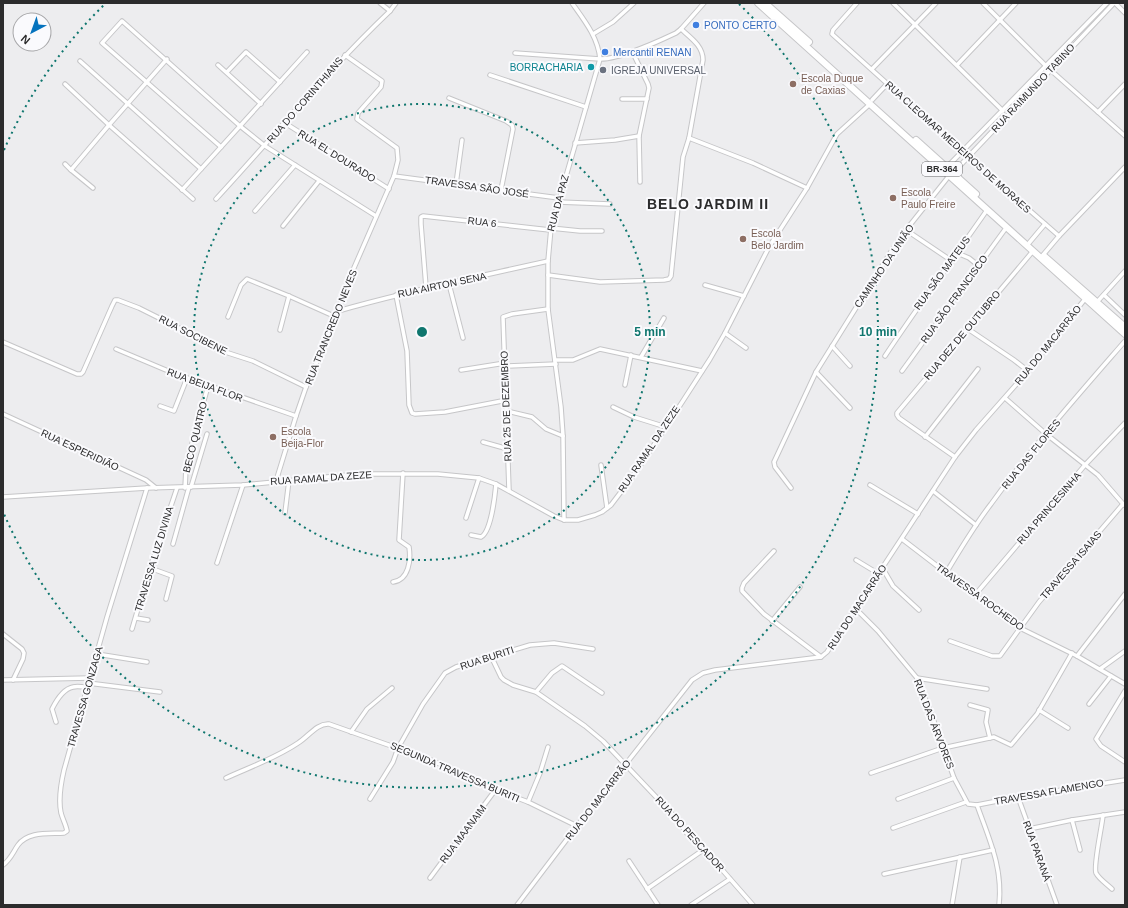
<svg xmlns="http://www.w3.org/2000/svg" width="1128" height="908" font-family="Helvetica,sans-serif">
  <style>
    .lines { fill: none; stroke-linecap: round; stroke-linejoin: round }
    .street-casing { stroke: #c6c6c8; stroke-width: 5.5 }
    .highway-casing { stroke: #c6c6c8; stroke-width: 8 }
    .street { stroke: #fff; stroke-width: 3.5 }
    .highway { stroke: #fff; stroke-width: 6 }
    .ring { fill: none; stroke: #0f766e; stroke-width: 2; stroke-dasharray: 2 4 }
    .shop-dot { fill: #3f7fe0; stroke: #fafafd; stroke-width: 1.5 }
    .culture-dot { fill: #0f9aa8; stroke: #fafafd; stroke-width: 1.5 }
    .worship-dot { fill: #6b7280; stroke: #fafafd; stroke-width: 1.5 }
    .education-dot { fill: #8d6e63; stroke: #fafafd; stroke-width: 1.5 }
    .labels { text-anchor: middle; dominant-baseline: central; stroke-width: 4; stroke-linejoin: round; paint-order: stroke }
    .shield { fill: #fafafd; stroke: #69696b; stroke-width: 1 }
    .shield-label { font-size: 9px; font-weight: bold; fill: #2b2b2c }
    .shop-label { font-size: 10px; fill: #366cbe; stroke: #fafafd; text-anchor: start }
    .culture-label { font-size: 10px; fill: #0d838f; stroke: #fafafd; text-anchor: end }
    .worship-label { font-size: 10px; fill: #5b616d; stroke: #fafafd; text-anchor: start }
    .education-label { font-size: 10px; fill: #785e54; stroke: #fafafd; text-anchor: start }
    .street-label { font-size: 10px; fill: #2b2b2c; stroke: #fafafd }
    .district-label { font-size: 14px; font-weight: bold; letter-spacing: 1px; fill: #2b2b2c; stroke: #fafafd }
    .centre { fill: #0f766e; stroke: #fafafd; stroke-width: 2 }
    .ring-label { font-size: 12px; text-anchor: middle; font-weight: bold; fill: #0f766e; stroke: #fafafd; stroke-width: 4; stroke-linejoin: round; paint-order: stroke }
  </style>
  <rect width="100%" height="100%" fill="#ededef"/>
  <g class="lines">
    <g class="street-casing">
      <g id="street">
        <polyline points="380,3 390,11"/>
        <polyline points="857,3 833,30 832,34 981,168 1059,236"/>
        <polyline points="893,3 1003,111"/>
        <polyline points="983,3 1046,66 1125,136"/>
        <polyline points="1115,3 1125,13"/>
        <polyline points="593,34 613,22 634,3"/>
        <polyline points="632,51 648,84 649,88 639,136 640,182"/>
        <path d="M515 53 600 59C598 37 584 20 572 3"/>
        <polyline points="80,61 201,169"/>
        <polyline points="218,65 261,104"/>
        <polyline points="957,65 1016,3"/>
        <polyline points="872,69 936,3"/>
        <polyline points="227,72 246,52 280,82"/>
        <polyline points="490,75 586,107"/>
        <polyline points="65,84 109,125 193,199"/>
        <polyline points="449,98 506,121 512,125 513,129 501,190"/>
        <polyline points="622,99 647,99"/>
        <polyline points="872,100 887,84"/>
        <polyline points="1098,112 1125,84"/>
        <polyline points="285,123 389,189"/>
        <polyline points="689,138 753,163 807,188"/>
        <polyline points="575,143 615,140 639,136"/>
        <polyline points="221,147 102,43 122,21 240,126 265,146 376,216"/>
        <polyline points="65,164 71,170 93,188"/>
        <polyline points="947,167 1107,3"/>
        <polyline points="71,170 109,125 167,59"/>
        <polyline points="953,173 1114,3"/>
        <polyline points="394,176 559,198"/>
        <polyline points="456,184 462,140"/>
        <polyline points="182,190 307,52"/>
        <path d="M216 199C274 136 328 70 390 11L396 3"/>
        <polyline points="558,202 610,204"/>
        <polyline points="255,211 295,165"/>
        <polyline points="283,226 319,181"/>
        <polyline points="551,228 580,231 602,231"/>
        <polyline points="906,230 952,261"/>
        <polyline points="1029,243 1045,224"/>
        <polyline points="957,253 969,258 979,266"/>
        <polyline points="1043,255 1059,236 1125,167"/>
        <path d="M548 275 600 282 664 280 669 279 671 276 683 157 689 138 703 60C703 46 691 38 681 29"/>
        <polyline points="449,284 463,338"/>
        <polyline points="705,285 744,296"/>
        <polyline points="426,287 421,224 421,217 423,216 550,230"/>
        <polyline points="396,295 407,351 409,405 412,413 415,414 445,412 507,400"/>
        <polyline points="1104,295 1125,315"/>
        <polyline points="1097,302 1125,271"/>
        <path d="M338 311C407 291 477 277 548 261"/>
        <polyline points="228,317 241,285 247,279 289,296 336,317"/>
        <polyline points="968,329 1014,360 1028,371"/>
        <polyline points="280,330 289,296"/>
        <polyline points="725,333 746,348"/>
        <polyline points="3,342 77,374 81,374 83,372 112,306 115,300 118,300 139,308 183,330 216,349 253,361 306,387"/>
        <polyline points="832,346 850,366"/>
        <polyline points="116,349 173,373 296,416"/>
        <path d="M885 356C918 306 953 259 987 210"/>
        <polyline points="641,357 664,318"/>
        <polyline points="555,360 573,360 600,349 702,371"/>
        <polyline points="505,366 556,364"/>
        <polyline points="461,370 505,363"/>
        <polyline points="902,371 1006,228"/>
        <polyline points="816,372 850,408"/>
        <polyline points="625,385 631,355"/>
        <polyline points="1005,398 1046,434 1098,475 1124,505"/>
        <polyline points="160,406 174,411 187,378"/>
        <polyline points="613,407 634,417 666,427"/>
        <polyline points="507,411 532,417 546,429 563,436"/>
        <polyline points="3,414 146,480 156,488"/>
        <polyline points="925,437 978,369"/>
        <polyline points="483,442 508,449"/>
        <polyline points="955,457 899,418 897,415 897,413 1033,251"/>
        <polyline points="601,465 607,508"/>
        <polyline points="276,481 296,416 306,387 336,317 350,277 394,176 398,160 397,148 357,119 358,113 381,87 382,81 345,55"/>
        <polyline points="870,485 918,514"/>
        <polyline points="191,487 207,434"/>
        <polyline points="185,488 186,468 188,458 208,386"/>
        <polyline points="791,488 775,467 774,462 816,372 892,250 906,230 949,176"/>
        <polyline points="509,490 503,317 512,314 548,309"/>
        <polyline points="933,491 976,525"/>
        <polyline points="3,497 147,488 243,485 358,474 438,474 479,478 496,484 554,516 564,520 578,520 595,515 602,512 611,505 633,476 666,427 710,359 725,333 769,247 807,188 837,134 870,104"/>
        <polyline points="285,513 289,480"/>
        <polyline points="466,518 479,478"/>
        <path d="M564 520 563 436 561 407 548 309V261L551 228 600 59C621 59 657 42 676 33L681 29 704 3"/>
        <path d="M471 535 481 537C491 532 495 495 496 484"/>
        <polyline points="902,539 975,595 1020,628 1077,656 1125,684"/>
        <polyline points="173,544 189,487"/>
        <polyline points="774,551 744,583 742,588 742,591 764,614 821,657"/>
        <polyline points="856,560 879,574"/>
        <polyline points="217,563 243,485"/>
        <polyline points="150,568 172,576 166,599"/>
        <polyline points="883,569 893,586 919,610"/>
        <path d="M946 573C960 550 974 526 991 504 1032 447 1079 394 1125 341"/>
        <path d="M393 582C409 580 411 560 409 547L399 540 403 473"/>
        <polyline points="975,595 1085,465 1125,423"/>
        <polyline points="856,609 878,631 917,678 931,713 954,778 968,804 977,805 1018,797 1125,780"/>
        <polyline points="136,618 148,620"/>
        <polyline points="772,621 800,587"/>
        <polyline points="132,629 150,568 177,488"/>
        <polyline points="3,634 22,649 24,653 23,659 13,680"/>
        <polyline points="950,641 992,656 1000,656 1039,602 1123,504"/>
        <polyline points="97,654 147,662"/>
        <polyline points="491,656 501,677 504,680 513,685 536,692 585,726 603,741 677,819 688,835 718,865 753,905"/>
        <polyline points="1077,656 1125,594"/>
        <polyline points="1100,669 1125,651"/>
        <polyline points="917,678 987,689"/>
        <polyline points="3,680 89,678"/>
        <polyline points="88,683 160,692"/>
        <polyline points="1125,691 1096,739 1101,746 1125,762"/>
        <polyline points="536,692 552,673 562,666 602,693"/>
        <polyline points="1089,704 1111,676"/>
        <polyline points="970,705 988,710 986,722 990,738"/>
        <polyline points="1039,710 1068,728"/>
        <path d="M56 722 52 709C56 701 63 689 73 687 77 686 82 687 86 687"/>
        <polyline points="351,732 367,709 392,688"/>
        <polyline points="871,773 943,748 994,737 1011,745 1037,714 1072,653"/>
        <path d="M226 778C250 767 276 758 298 743 308 737 317 723 329 724L431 760 484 785 528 802 577 826"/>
        <polyline points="1018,797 1057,905"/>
        <polyline points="370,799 393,762 398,748 423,704 445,673 456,667 473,662 530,645 554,643 593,649"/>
        <polyline points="898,799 954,778"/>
        <polyline points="528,802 540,773 548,747"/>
        <path d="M977 805C989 839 1003 867 999 905"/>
        <path d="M1103 815C1102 827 1093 866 1096 873 1099 879 1107 884 1112 889"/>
        <polyline points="1072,820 1080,850"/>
        <polyline points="893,828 966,802"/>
        <polyline points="1029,829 1072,820 1125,812"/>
        <polyline points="629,861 658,905"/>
        <path d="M3 865C11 859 13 852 18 845 28 831 49 834 64 833L67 831C66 825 63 820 61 813 58 799 61 783 64 770L107 617 147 488"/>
        <polyline points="884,874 993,850"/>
        <polyline points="430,878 496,789"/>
        <polyline points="647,889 703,850"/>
        <polyline points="517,905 577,826 692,680 703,673 715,670 821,657 827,652 955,457 976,430 1028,371 1085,299"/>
        <polyline points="691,905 730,879"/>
        <polyline points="952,905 960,857"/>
      </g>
    </g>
    <g class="highway-casing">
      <g id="highway">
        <polyline points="758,3 1125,334"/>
        <polyline points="765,3 809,42"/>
        <polyline points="916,140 976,194"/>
        <polyline points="1044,256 1125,327"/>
      </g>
    </g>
    <use href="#street" class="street"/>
    <use href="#highway" class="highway"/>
  </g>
  <g class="ring">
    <circle cx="422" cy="332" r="228"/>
    <path d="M4 150A456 456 0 0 1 105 4M739 4A456 456 0 1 1 4 514"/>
  </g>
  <g class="shop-dot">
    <circle cx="696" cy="25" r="4"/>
    <circle cx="605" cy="52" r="4"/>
  </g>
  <circle class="culture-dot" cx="591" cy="67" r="4"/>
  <circle class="worship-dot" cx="603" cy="70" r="4"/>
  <g class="education-dot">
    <circle cx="793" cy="84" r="4"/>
    <circle cx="893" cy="198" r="4"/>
    <circle cx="743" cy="239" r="4"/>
    <circle cx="273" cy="437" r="4"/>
  </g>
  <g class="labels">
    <rect class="shield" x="922" y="162" width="40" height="14" rx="3"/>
    <g class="shield-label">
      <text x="942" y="169">BR-364</text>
    </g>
    <g class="shop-label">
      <text x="704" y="25">PONTO CERTO</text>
      <text x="613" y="52">Mercantil RENAN</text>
    </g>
    <g class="culture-label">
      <text x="583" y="67">BORRACHARIA</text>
    </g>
    <g class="worship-label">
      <text x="611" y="70">IGREJA UNIVERSAL</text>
    </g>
    <g class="education-label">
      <text x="801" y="78">Escola Duque<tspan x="801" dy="12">de Caxias</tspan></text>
      <text x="901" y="192">Escola<tspan x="901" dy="12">Paulo Freire</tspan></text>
      <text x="751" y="233">Escola<tspan x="751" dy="12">Belo Jardim</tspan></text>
      <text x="281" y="431">Escola<tspan x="281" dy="12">Beija-Flor</tspan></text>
    </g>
    <g class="street-label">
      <text transform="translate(1033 88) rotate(-47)">RUA RAIMUNDO TABINO</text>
      <text transform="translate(305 100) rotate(-49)">RUA DO CORINTHIANS</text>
      <text transform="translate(958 147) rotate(42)">RUA CLEOMAR MEDEIROS DE MORAES</text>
      <text transform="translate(337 156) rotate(32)">RUA EL DOURADO</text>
      <text transform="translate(477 187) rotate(8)">TRAVESSA SÃO JOSÉ</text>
      <text transform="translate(558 203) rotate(-75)">RUA DA PAZ</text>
      <text transform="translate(482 222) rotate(7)">RUA 6</text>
      <text transform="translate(884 266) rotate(-56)">CAMINHO DA UNIÃO</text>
      <text transform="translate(942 273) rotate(-54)">RUA SÃO MATEUS</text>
      <text transform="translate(442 285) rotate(-12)">RUA AIRTON SENA</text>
      <text transform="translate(954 299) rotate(-54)">RUA SÃO FRANCISCO</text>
      <text transform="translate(331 327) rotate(-68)">RUA TRANCREDO NEVES</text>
      <text transform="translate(193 335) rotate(27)">RUA SOCIBENE</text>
      <text transform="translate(962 335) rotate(-50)">RUA DEZ DE OUTUBRO</text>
      <text transform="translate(1048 345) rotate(-51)">RUA DO MACARRÃO</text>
      <text transform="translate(205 385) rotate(20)">RUA BEIJA FLOR</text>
      <text transform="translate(506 406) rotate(-92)">RUA 25 DE DEZEMBRO</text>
      <text transform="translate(195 437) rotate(-76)">BECO QUATRO</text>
      <text transform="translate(649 449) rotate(-56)">RUA RAMAL DA ZEZE</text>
      <text transform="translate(80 450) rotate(25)">RUA ESPERIDIÃO</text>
      <text transform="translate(1031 454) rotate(-51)">RUA DAS FLORES</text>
      <text transform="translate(321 478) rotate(-4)">RUA RAMAL DA ZEZE</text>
      <text transform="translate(1049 508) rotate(-49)">RUA PRINCESINHA</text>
      <text transform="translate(154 559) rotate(-73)">TRAVESSA LUZ DIVINA</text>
      <text transform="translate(1071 565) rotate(-49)">TRAVESSA ISAIAS</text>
      <text transform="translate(980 597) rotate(36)">TRAVESSA ROCHEDO</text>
      <text transform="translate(857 607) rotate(-57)">RUA DO MACARRÃO</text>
      <text transform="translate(487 658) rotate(-18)">RUA BURITI</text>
      <text transform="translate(85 697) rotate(-74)">TRAVESSA GONZAGA</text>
      <text transform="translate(934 724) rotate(69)">RUA DAS ÁRVORES</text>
      <text transform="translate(455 772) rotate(23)">SEGUNDA TRAVESSA BURITI</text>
      <text transform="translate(1049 792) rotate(-10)">TRAVESSA FLAMENGO</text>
      <text transform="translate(598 800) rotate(-52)">RUA DO MACARRÃO</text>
      <text transform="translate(463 834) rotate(-53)">RUA MAANAIM</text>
      <text transform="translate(690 834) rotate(48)">RUA DO PESCADOR</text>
      <text transform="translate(1037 851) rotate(70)">RUA PARANÁ</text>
    </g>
    <g class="district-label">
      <text x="708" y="204">BELO JARDIM II</text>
    </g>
  </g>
  <circle cx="422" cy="332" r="6" class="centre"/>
  <g class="ring-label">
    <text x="650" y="336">5 min</text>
    <text x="878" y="336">10 min</text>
  </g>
  <rect width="1128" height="908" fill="none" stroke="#2b2b2c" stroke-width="8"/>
  <g transform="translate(32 32) rotate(221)"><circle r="19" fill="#fafafd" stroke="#a7a7a9"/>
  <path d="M0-3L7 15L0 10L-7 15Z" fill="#0573be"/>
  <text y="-6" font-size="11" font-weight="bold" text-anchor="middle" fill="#2b2b2c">N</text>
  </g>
</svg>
